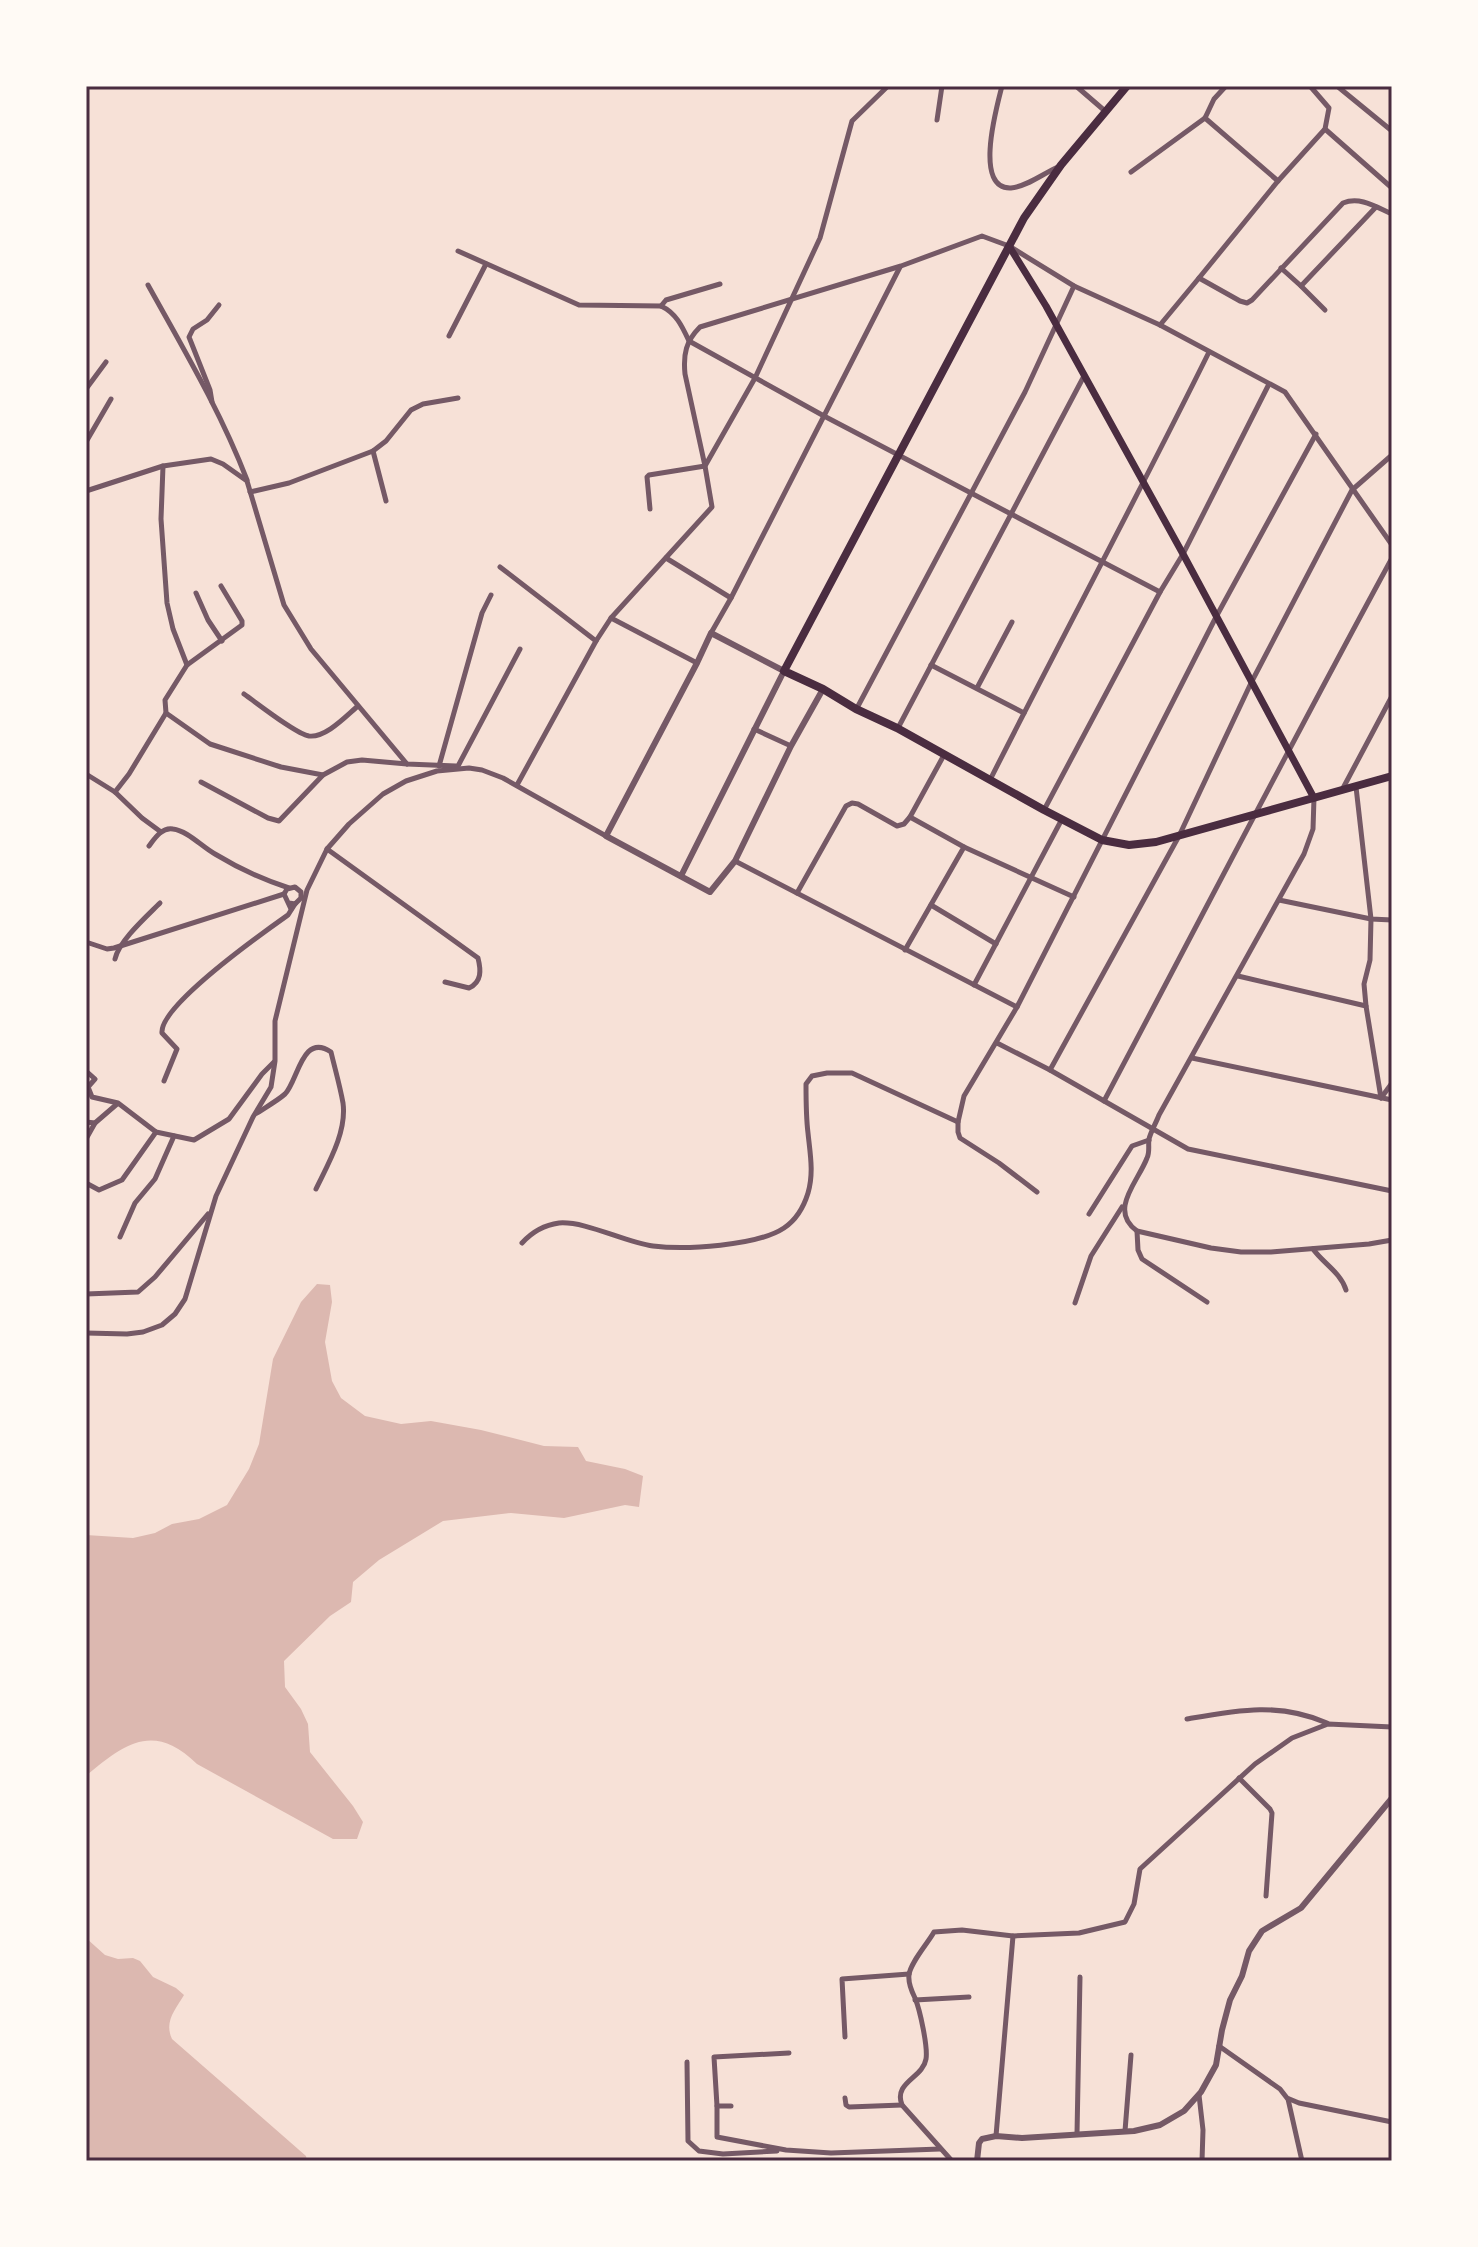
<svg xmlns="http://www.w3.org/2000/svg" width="1478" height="2247" font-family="'Roboto Serif',serif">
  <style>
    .water { fill: #dcb8b0 }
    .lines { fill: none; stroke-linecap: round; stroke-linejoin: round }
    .minor { stroke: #755966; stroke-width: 5 }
    .tertiary { stroke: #755966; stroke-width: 6 }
    .secondary { stroke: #4a2c40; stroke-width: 7 }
    .primary { stroke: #4a2c40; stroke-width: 8 }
    .neatline { fill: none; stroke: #4a2c40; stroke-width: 3 }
  </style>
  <rect width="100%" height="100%" fill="#f7e1d7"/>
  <g class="water">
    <path d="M317 1284 330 1285 332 1302 325 1342 332 1381 341 1398 365 1416 401 1424 431 1421 481 1430 544 1446 578 1447 586 1461 625 1469 643 1476 639 1507 625 1505 564 1518 511 1513 443 1521 379 1560 353 1582 351 1602 330 1616 284 1661 285 1687 301 1709 308 1724 310 1752 353 1806 363 1822 357 1839H333L197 1764C154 1722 125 1743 86 1776V1535L133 1538 155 1533 172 1524 199 1519 227 1505 249 1469 259 1444 273 1359 301 1302Z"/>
    <path d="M86 1938 105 1955 118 1959 133 1958 140 1961 153 1977 176 1988 184 1995C175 2010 164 2022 172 2039L306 2156 307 2161H86Z"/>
  </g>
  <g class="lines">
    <g class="minor">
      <path d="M1002 86C997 106 973 190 1011 188 1026 187 1044 173 1058 167"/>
      <polyline points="1076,86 1105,111"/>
      <polyline points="1337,86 1392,131"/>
      <polyline points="1205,118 1278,181"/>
      <polyline points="937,120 942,86"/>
      <polyline points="1325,129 1392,188"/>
      <polyline points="1131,172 1205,118 1214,99 1226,86"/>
      <path d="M458 251 579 305 661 306C676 313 682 326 689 341L824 416 1160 592"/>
      <polyline points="1281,268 1301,286 1376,207"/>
      <polyline points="1199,278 1278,181 1325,129 1329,108 1310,86"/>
      <path d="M148 285C183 348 221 412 247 480"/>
      <polyline points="1301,286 1325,310"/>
      <polyline points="661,306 666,300 720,284"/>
      <path d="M1160 325 1199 278 1240 301 1247 303 1252 300 1343 203C1360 196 1376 207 1392 214"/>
      <polyline points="449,336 486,264"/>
      <polyline points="86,389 106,362"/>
      <polyline points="212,402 210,390 189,337 193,329 207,320 219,305"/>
      <polyline points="86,442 111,399"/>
      <polyline points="373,451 386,501"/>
      <polyline points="163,466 161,519 167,603 173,629 187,665"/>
      <polyline points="86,491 163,466 211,459 223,464 247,481 284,605 311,649 407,764"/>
      <polyline points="250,492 289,483 373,451 386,441 411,410 423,404 458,398"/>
      <path d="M650 509 647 477 649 475 705 466 685 374C683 354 686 341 700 327L901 266 982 236 1009 246 1074 286 1160 325 1285 392 1392 545"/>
      <polyline points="666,558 731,598"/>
      <polyline points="500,567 596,641"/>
      <polyline points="221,586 242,621 242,625 187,665 165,700 166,713 210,744 281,767 323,775"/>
      <polyline points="196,593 208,620 222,641"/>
      <polyline points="611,618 697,663"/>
      <polyline points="711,633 731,598 900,267"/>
      <polyline points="931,665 1024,713"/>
      <polyline points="977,688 1012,622"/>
      <path d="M244 694C257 703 296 734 309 736 326 738 346 716 358 706"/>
      <polyline points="857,708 1025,392 1074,286"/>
      <polyline points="898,728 1084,376"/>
      <polyline points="754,729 791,746"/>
      <polyline points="439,766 482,613 491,595"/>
      <polyline points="458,766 520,649"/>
      <polyline points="86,774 115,792 142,818 161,832"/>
      <path d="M990 780C1062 637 1138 496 1209 352"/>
      <polyline points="201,782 268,818 279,821 323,775 347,762 362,760 407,764 456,766"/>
      <polyline points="517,785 596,641 611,618 712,507 705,466 755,378 820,238 852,121 888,86"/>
      <polyline points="1356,787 1371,919 1370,960 1364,984 1366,1006"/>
      <polyline points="1342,790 1392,696"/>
      <polyline points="115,792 129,774 166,713"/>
      <path d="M1314 798 1313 829 1304 854 1159 1115C1156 1123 1151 1131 1149 1139 1148 1146 1150 1152 1147 1158 1138 1182 1108 1210 1137 1231L1211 1248 1241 1252H1271L1369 1244 1392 1240"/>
      <polyline points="1044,810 1160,592 1183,554 1269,384"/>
      <path d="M149 846C155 838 162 827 173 829 188 831 202 847 215 854 238 868 264 880 289 888"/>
      <polyline points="964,847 1074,897"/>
      <path d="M327 849 478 958C481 970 482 982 469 988L445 982"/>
      <polyline points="735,861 1017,1007"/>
      <polyline points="797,893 846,806 852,803 858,804 897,826 904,824 910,817"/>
      <polyline points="1279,900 1371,919 1392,920"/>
      <polyline points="289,903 295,904 301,898 301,892 295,887 287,889 284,894 291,909"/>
      <polyline points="931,905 996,944"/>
      <polyline points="86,942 107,949 114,948 284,894"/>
      <polyline points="905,950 964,847 910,817 944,755"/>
      <path d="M115 959C119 941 146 917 160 903"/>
      <polyline points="1238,976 1366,1006 1381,1098"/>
      <polyline points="974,985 1062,819"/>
      <polyline points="997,1043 1050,1070 1188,1149 1392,1191"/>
      <polyline points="1192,1058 1392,1100"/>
      <polyline points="1050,1070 1179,836 1251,683 1352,490 1392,455"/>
      <polyline points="86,1071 95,1079 88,1087 92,1097 118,1103 156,1132 194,1140 229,1119 262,1074 274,1062"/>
      <path d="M164 1081 177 1049 162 1033C159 1006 264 932 288 915L295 904"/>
      <polyline points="1381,1098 1392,1083"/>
      <path d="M1104 1101C1200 920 1294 738 1392 558"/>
      <path d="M257 1113C266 1107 277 1101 285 1094 298 1081 302 1032 331 1052 335 1069 340 1086 343 1103 347 1132 328 1164 316 1189"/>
      <polyline points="86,1122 95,1123"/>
      <polyline points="86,1139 95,1123 117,1104"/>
      <polyline points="86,1183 99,1190 122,1180 156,1132"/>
      <polyline points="1037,1192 999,1163 960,1138 958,1132 958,1122 964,1096 1017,1007 1216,617 1316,434"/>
      <polyline points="1089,1214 1132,1146 1149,1140"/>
      <polyline points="1137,1231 1138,1250 1142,1259 1207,1302"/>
      <polyline points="120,1237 135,1203 155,1179 174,1136"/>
      <path d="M522 1243C532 1232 544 1225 559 1223 586 1221 624 1242 653 1246 685 1250 757 1246 784 1228 796 1220 804 1206 808 1193 814 1173 810 1153 808 1133 806 1117 806 1101 806 1084L812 1076 827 1073H852L958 1122"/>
      <path d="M1313 1249C1323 1263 1341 1273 1346 1290"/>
      <polyline points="86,1294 138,1292 155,1277 208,1214"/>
      <polyline points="1075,1303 1091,1256 1122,1207"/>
      <polyline points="86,1333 127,1334 143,1332 162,1325 175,1314 185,1299 216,1196 253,1117 271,1087 275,1061 275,1021 307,890 327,849 349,824 383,794 406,781 437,771 469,768 482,770 503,778 606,836"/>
      <path d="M1187 1719C1238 1710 1279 1702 1327 1723"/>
      <polyline points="1239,1778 1270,1809 1272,1813 1266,1896"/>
      <polyline points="915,2000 969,1997"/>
      <polyline points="845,2037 842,1979 909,1974"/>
      <polyline points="1219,2046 1280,2089 1287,2098 1299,2103 1392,2122"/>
      <polyline points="687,2062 688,2141 699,2151 723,2154 777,2151"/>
      <polyline points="1199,2095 1203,2130 1202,2161"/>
      <polyline points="845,2098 846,2105 849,2107 902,2105"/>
      <polyline points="1288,2099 1302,2161"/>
      <polyline points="717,2106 714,2057 789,2053"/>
      <polyline points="731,2106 717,2106 717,2137 786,2150 831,2153 940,2149"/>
      <polyline points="1125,2131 1131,2055"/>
      <polyline points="1077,2134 1080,1977"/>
      <polyline points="996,2136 1013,1936"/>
      <path d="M952 2161 902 2105C893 2082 923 2078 926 2059 928 2047 920 2010 915 1998 912 1992 908 1983 909 1975 910 1963 928 1943 934 1932L962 1930 1013 1936 1079 1933 1125 1922 1134 1904 1140 1869 1255 1764 1292 1738 1328 1724 1392 1727"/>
    </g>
    <g class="tertiary">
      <polyline points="681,876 784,671 711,633 697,663 606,836 710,892 735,861 791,746 823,689"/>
      <polyline points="977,2161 979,2143 982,2139 996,2136 1022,2138 1134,2131 1160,2125 1184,2111 1201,2092 1216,2065 1222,2030 1230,2000 1242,1976 1249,1951 1262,1931 1301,1908 1392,1798"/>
    </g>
    <polyline class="secondary" points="1009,246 1046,306 1183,554 1314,798"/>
    <polyline class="primary" points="1127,86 1061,165 1024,218 784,671 823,689 856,709 897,728 1044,810 1102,840 1129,845 1156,842 1392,776"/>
  </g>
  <rect width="1478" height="2247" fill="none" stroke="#fffaf5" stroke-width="176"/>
  <rect x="88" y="88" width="1302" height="2071" class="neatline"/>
</svg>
